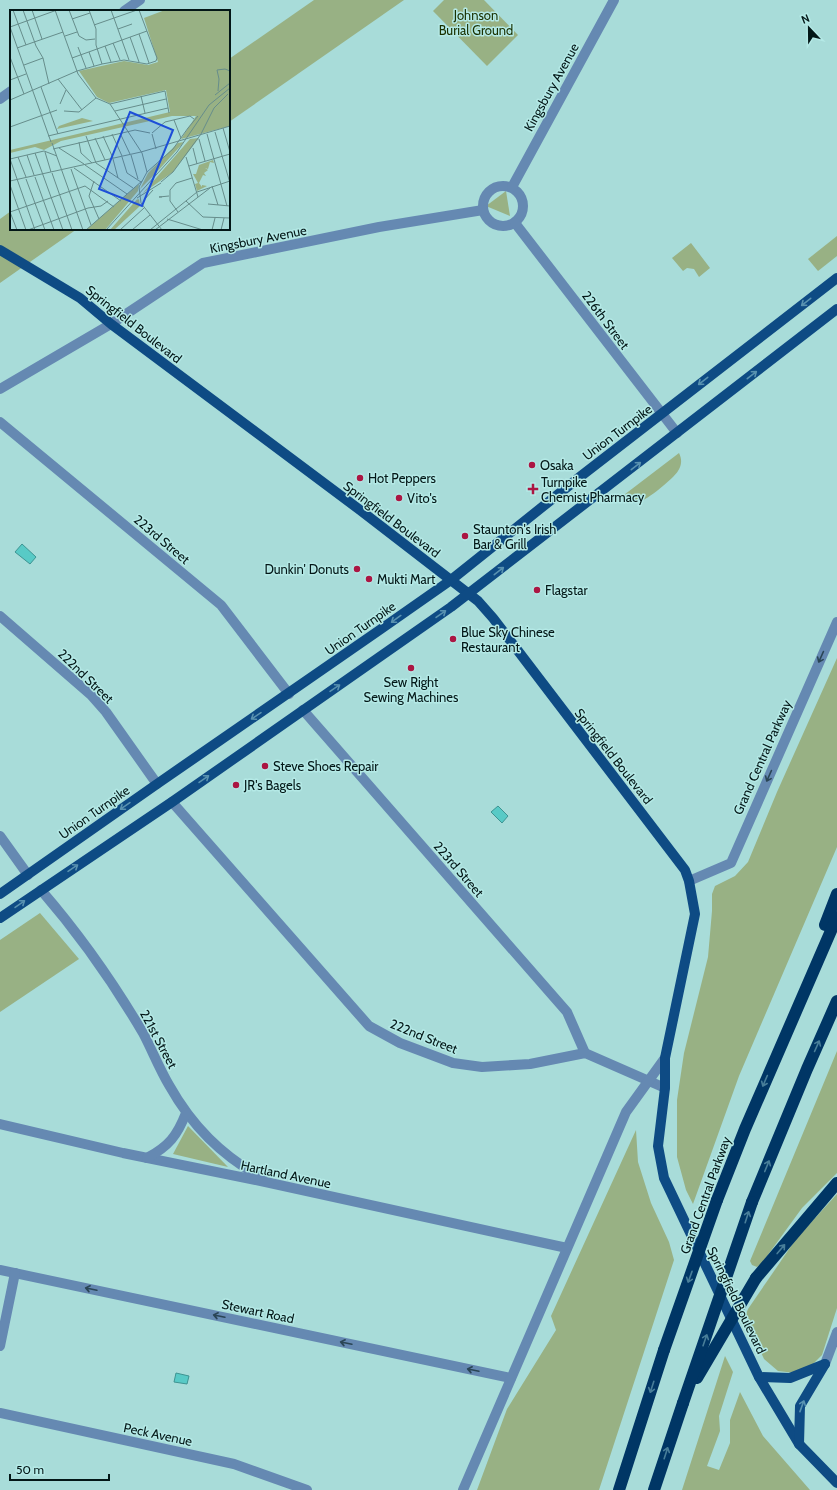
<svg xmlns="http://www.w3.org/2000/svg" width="837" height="1490" font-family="Cabin,sans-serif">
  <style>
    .green { fill: #98b184 }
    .water { fill: #58cac6; stroke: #3e9492 }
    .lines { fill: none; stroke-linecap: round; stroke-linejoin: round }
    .minor { stroke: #6589b2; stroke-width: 10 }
    .major { stroke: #0e4b84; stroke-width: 10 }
    .highway { stroke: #003665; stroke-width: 12 }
    .highway-bridge { stroke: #003665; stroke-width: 12 }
    .oneway { stroke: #5992b0 }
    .oneway2 { stroke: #2a4555 }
    .oneway3 { stroke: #487e99 }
    .poi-dot { fill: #ab1643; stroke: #b4e9e6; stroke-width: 1.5 }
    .labels { text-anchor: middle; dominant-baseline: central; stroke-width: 3; stroke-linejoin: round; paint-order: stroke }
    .park-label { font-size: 13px; fill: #1a3100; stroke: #b4e9e6 }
    .street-label { font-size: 13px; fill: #031717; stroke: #b4e9e6 }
    .poi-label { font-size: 13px; fill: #031717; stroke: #b4e9e6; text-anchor: start }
    .inset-road { fill: none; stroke: #668d8b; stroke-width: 1 }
    .view { fill: #1d4ed8; fill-opacity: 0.15; stroke: #1d4ed8; stroke-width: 2 }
    .inset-edge { fill: none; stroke: #031717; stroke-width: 2 }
  </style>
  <rect width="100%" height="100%" fill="#a8dcd9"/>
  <g class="green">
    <polygon points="314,0 404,0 229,122 229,59"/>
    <polygon points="444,0 484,0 518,35 487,66 433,11"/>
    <polygon points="506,191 510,216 486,206"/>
    <polygon points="11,211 11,229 77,229 0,283 0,219"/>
    <polygon points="837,236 837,256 818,271 808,259"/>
    <polygon points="691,243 710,268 699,277 694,269 687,268 683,271 672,258"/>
    <path d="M679 453C682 459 682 465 678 471 673 479 647 500 639 502 632 503 627 500 620 498Z"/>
    <polygon points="837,658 837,847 739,1076 693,1204 686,1190 677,1157 677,1100 684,1053 708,957 712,911 712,894 715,886 735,876 748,862 777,792"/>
    <polygon points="40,913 79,959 0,1012 0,940"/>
    <polygon points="837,1051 837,1173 802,1208 762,1263 757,1267 752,1265 750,1261"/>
    <polygon points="188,1126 228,1167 173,1154"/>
    <polygon points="636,1130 638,1162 651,1203 669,1242 674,1260 599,1490 477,1490 507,1409 556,1330 551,1316"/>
    <polygon points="837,1194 837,1308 822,1355 813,1364 795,1373 778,1371 764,1359 745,1317 748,1309 796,1239"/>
    <polygon points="725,1356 733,1372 719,1416 720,1431 707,1466 719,1470 730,1443 730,1420 740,1392 763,1436 810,1490 682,1490"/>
  </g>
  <g class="water">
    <polygon points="22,544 36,557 30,564 15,552"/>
    <polygon points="498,806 508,816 502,823 491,812"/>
    <polygon points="176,1373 189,1376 187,1384 174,1382"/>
  </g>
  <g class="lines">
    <g class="minor">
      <polyline points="124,11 140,0"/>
      <polyline points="0,99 11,91"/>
      <circle cx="503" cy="206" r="20"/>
      <polyline points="512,187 614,0"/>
      <polyline points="515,223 677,433"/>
      <polyline points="0,389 111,324 203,263 379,227 483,210"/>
      <polyline points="0,422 221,605 289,694"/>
      <polyline points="0,616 91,695 106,712 157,784"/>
      <polyline points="303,710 567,1012 585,1053"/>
      <polyline points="172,802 369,1026 400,1043 453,1063 482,1067 530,1064 585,1053 665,1088"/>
      <polyline points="0,836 28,875"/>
      <polyline points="689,881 731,863 837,622"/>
      <path d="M41 890C80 935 113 982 143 1033 152 1050 159 1068 169 1085 192 1126 221 1155 262 1178"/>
      <polyline points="0,1124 123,1153 270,1183 567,1248"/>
      <path d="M147 1158C169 1146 177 1136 186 1113"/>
      <polyline points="0,1270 511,1378"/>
      <polyline points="0,1346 15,1273"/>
      <polyline points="825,1364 837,1332"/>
      <polyline points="0,1413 234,1464 307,1490"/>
      <polyline points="463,1490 626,1112 665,1058"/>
    </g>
    <g class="major">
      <polyline points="0,250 80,298 111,324 360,510 478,601 493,618 685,870 689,881 695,914 665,1058 665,1088 658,1146 664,1178 759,1377 799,1444 837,1483"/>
      <polyline points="0,894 157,784 381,629 451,580 581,476 837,278"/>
      <polyline points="0,918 172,802 451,607 837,309"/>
      <polyline points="759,1377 790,1378 825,1364"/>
      <polyline points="799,1444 800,1406 825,1364"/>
    </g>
    <g class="highway">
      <polyline points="825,925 837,894"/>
      <polyline points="717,1200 745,1129 837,917"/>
      <polyline points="752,1202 807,1069 837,1001"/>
      <polyline points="756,1278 837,1183"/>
      <polyline points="619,1490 664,1350"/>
      <polyline points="654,1490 683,1403"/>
    </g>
    <g class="highway-bridge">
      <polyline points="664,1350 717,1200"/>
      <polyline points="697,1378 756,1278"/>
      <polyline points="683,1403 752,1202"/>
    </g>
  </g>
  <defs><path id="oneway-shaft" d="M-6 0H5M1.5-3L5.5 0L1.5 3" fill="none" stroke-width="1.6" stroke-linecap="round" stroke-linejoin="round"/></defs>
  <g class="oneway">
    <use href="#oneway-shaft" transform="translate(806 302) rotate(142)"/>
    <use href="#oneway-shaft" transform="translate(752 375) rotate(-38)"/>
    <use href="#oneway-shaft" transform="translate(703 381) rotate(142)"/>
    <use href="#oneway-shaft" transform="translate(636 466) rotate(-38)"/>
    <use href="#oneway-shaft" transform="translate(499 571) rotate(-38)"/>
    <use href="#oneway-shaft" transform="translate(441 614) rotate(-35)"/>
    <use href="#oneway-shaft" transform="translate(396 619) rotate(144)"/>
    <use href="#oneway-shaft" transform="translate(335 688) rotate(-34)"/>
    <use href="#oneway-shaft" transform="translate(256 716) rotate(146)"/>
    <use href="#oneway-shaft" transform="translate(204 779) rotate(-35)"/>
    <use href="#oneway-shaft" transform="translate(125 806) rotate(145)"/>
    <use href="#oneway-shaft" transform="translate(73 868) rotate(-34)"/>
    <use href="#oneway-shaft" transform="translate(20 904) rotate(-35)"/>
    <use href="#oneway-shaft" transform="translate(802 1406) rotate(-70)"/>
  </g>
  <g class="oneway2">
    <use href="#oneway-shaft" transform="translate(821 657) rotate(114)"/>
    <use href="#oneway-shaft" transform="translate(769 776) rotate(114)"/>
    <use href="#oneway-shaft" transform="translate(91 1289) rotate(-168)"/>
    <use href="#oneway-shaft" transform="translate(219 1316) rotate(-168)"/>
    <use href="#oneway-shaft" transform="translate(346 1343) rotate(-168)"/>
    <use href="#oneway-shaft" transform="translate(473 1370) rotate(-168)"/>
  </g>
  <g class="oneway3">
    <use href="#oneway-shaft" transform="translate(817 1046) rotate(-66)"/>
    <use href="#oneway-shaft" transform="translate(765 1081) rotate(113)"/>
    <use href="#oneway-shaft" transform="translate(767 1166) rotate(-68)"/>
    <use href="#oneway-shaft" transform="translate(747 1217) rotate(-72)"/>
    <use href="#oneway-shaft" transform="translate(781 1249) rotate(-50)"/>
    <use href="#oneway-shaft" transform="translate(690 1277) rotate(110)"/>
    <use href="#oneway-shaft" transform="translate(705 1340) rotate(-71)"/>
    <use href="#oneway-shaft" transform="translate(652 1387) rotate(108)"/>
    <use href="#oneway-shaft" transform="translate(666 1453) rotate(-72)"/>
  </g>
  <g class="poi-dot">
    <circle cx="532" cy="465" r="4"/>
    <circle cx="360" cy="478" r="4"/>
    <path d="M531 483h4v4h4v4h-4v4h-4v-4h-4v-4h4z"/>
    <circle cx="399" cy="498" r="4"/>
    <circle cx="465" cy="536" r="4"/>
    <circle cx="357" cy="569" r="4"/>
    <circle cx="369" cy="579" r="4"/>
    <circle cx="537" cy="590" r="4"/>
    <circle cx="453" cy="639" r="4"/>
    <circle cx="411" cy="668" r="4"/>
    <circle cx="265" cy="766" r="4"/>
    <circle cx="236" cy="785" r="4"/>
  </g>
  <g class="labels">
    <g class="park-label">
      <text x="476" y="15">Johnson<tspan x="476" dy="15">Burial Ground</tspan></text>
    </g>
    <g class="street-label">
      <text transform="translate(551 87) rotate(-61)">Kingsbury Avenue</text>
      <text transform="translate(258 239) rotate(-11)">Kingsbury Avenue</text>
      <text transform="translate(606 320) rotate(53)">226th Street</text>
      <text transform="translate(134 324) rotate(38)">Springfield Boulevard</text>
      <text transform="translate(617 432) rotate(-37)">Union Turnpike</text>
      <text transform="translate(392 519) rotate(37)">Springfield Boulevard</text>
      <text transform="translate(162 539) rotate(40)">223rd Street</text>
      <text transform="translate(360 628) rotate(-35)">Union Turnpike</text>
      <text transform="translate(86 676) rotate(44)">222nd Street</text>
      <text transform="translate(614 756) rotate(52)">Springfield Boulevard</text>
      <text transform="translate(762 757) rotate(-66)">Grand Central Parkway</text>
      <text transform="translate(94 812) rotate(-35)">Union Turnpike</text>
      <text transform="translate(459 869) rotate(49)">223rd Street</text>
      <text transform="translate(424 1036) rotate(22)">222nd Street</text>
      <text transform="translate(159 1039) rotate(62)">221st Street</text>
      <text transform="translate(286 1174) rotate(12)">Hartland Avenue</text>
      <text transform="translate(705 1195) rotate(-70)">Grand Central Parkway</text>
      <text transform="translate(737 1300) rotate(64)">Springfield Boulevard</text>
      <text transform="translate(258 1311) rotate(12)">Stewart Road</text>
      <text transform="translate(158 1434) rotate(12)">Peck Avenue</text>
    </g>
    <g class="poi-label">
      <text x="540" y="465">Osaka</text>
      <text x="368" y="478">Hot Peppers</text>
      <text x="541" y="482">Turnpike<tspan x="541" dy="15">Chemist Pharmacy</tspan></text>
      <text x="407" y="498">Vito's</text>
      <text x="473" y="529">Staunton's Irish<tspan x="473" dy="15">Bar &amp; Grill</tspan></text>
      <text x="349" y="569" text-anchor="end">Dunkin' Donuts</text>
      <text x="377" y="579">Mukti Mart</text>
      <text x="545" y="590">Flagstar</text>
      <text x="461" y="632">Blue Sky Chinese<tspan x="461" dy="15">Restaurant</tspan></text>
      <text x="411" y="682" text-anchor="middle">Sew Right<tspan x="411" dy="15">Sewing Machines</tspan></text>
      <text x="273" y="766">Steve Shoes Repair</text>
      <text x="244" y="785">JR's Bagels</text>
    </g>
  </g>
  <g transform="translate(10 10)">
    <rect width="220" height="220" fill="#a8dcd9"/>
    <path d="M155 0H220V116L171 129 186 106H162L51 131 34 140 25 137 0 143V140L160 102 156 80 99 93 87 87 69 61 114 51 138 55 148 52 134 8ZM72 108 83 111 47 119 49 116ZM189 128 163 162 133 183 180 129ZM174 132 145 164 130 179 138 163 168 133ZM203 150 204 153 200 152 198 159 195 158 198 160 194 163 196 166 193 165 189 173 192 177V175L197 176 187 181 185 174 188 173 183 164H186L189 155ZM129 174 128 181 95 220H76ZM129 187 127 190 129 189 130 196 104 220H100Z" fill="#98b184"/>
    <path class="inset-road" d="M3 0 16 35M13 0 26 36 33 48 39 74M22 0 32 29M45 0 68 64 86 88 100 94 132 143 137 162 129 177 131 193 152 220M59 0 69 26 76 30 85 29M79 0 86 19V35L92 54M101 0 119 50M62 9 80 3M84 15 127 0M0 17 41 132M0 17 47 0M108 19 122 14M129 24 139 53M55 26 67 22M120 27 129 52M103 33 110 50M95 36 101 52M68 37 76 58M7 38 53 22M79 42 84 56M0 47 14 84M62 48 137 21M14 55 33 48M48 69 72 100M209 69 207 60 215 59 220 61M0 70 16 64M31 77 48 124M208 81 209 69M205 85 220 73M131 86 135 103M0 90 67 61 92 54 114 50 137 54 146 51 147 48 129 0M50 94 56 80M100 94 155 81 159 103M54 101 69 102 86 88M105 101 156 89M164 110 171 128M0 117 47 100M178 118 188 106M213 118 220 142M205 122 220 173M110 123 120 144M142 123 155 112 180 106 184 109M102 124 112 146M142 124 146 139M191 124 204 98 218 84M197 124 217 196M38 126 158 98M76 126 86 153 123 178M93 126 103 148M85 128 95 150M189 129 195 151M69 132 71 143 82 153M42 133 73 220M49 138 74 154M183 138 187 154M43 139 125 120 140 123M35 142 41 162M25 143 53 220M17 145 24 165M121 145 128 169M8 147 16 167M112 147 117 163 131 172M176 147 188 187M0 149 25 220M0 149 34 141 47 146M103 149 108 168M75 155 117 184M179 156 220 144M64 158 111 191M61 159 81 215M137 162 163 139 178 118M42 163 62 220M25 167 44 220M16 169 35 220M0 171 131 142 220 116M84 171 79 186 89 209M151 172 163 162 191 124M0 175 16 220M202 176 208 195M152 187H149L159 186M127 188 151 173M134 190 143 180M176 191 193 207 220 208M198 194 220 196M0 202 75 176 104 197M0 202 7 220M168 202 160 191V180L166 173 182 168M157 209 193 220M18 220 78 198 91 196 98 191M76 220 132 171M96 220 167 142 199 95 220 78M110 220 134 198M122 220 140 205M140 220 187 182 220 171M145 220 200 178M202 220 205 208M211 220 214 208"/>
    <path class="view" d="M120 102 163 120 132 196 89 179Z"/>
    <rect width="220" height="220" class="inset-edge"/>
  </g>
  <g transform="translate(809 28) rotate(338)" stroke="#b4e9e6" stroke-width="3" paint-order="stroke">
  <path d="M0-3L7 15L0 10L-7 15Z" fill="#031717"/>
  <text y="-6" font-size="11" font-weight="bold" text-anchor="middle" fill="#031717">N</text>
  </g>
  <path d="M10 1474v6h99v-6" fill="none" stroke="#031717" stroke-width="2"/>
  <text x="16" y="1474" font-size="12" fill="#031717" stroke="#b4e9e6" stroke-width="3" paint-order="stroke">50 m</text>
</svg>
